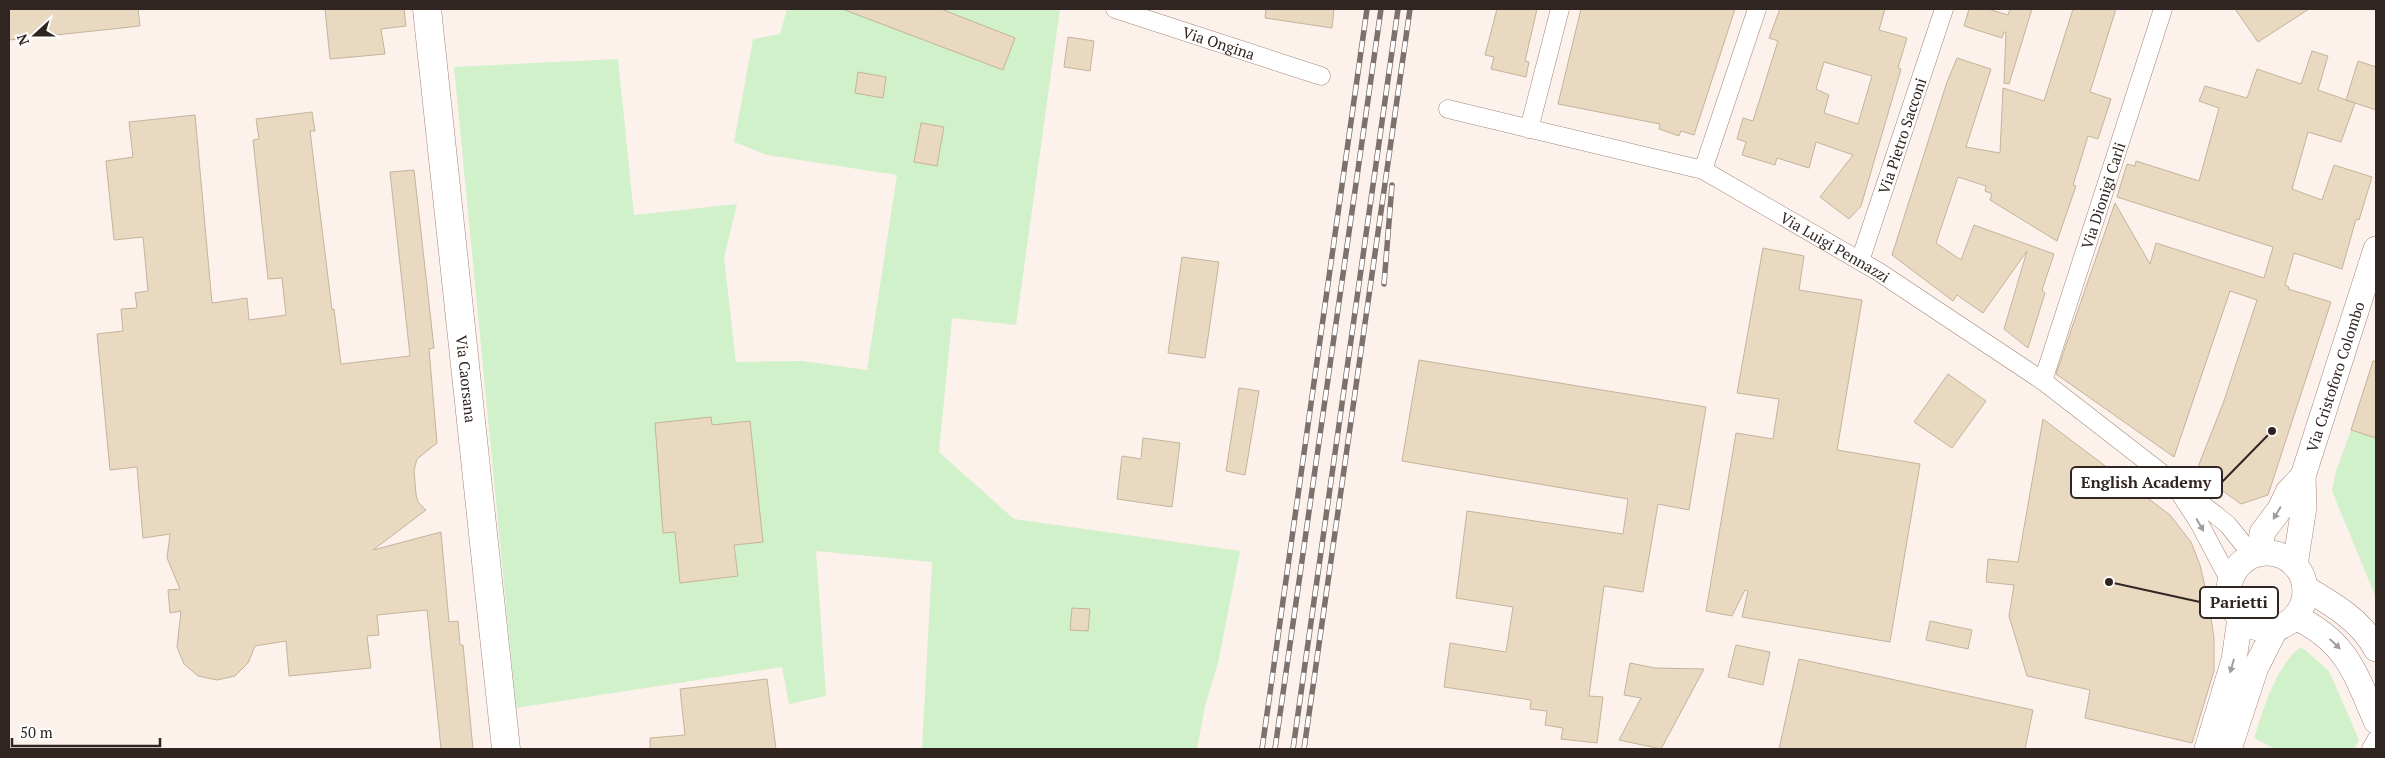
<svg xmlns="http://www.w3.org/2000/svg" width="2385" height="758" font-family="'PT Serif',serif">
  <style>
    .green { fill: #d1f1ca }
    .building { fill: #e9d9c1; stroke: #c3b49c; fill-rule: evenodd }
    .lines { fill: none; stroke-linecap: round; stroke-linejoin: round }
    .minor-casing { stroke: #a2877b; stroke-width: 19 }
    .secondary-casing { stroke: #a2877b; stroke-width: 26 }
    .primary-casing { stroke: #a2877b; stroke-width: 29 }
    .minor { stroke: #fff; stroke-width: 18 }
    .secondary { stroke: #fff; stroke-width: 25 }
    .primary { stroke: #fff; stroke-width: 28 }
    .rail-casing { stroke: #7c716d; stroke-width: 5.5 }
    .rail { stroke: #fff; stroke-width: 4; stroke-dasharray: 11; stroke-linecap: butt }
    .oneway { fill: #a29d9b }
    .labels { text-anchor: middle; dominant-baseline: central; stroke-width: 4; stroke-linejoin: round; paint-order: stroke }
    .street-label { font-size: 15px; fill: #302521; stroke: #fff }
    .leader { fill: none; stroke: #302521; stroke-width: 2 }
    .callout-dot { fill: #302521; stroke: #fff; stroke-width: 2 }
    .callout { fill: #fff; stroke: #302521; stroke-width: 2 }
    .callout-label { font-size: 16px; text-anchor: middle; font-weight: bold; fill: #302521 }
  </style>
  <rect width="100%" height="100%" fill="#fdf1ec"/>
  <g class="green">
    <polygon points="787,9 1060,9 1016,325 952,318 939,452 1014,519 1240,551 1218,663 1205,706 1197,749 922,749 932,562 816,551 826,696 789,704 782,667 516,708 454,67 618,59 634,215 737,204 724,258 736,362 802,361 867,370 897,175 767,155 734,142 753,39 780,34"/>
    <polygon points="2351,430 2376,438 2376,598 2332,491 2336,471"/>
    <path d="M2299 648 2304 649 2329 671 2359 740 2354 749H2275L2254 738C2264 708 2274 670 2299 648Z"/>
  </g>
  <g class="building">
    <polygon points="9,9 138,9 140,26 9,40"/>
    <polygon points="325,9 404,9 406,26 381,29 385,54 330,59"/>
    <polygon points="842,9 941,9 1015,38 1003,70"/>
    <polygon points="1266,9 1334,9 1332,28 1265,18"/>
    <polygon points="1497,9 1537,9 1525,61 1529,62 1526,77 1491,69 1494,57 1485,55"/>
    <polygon points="1581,9 1735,9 1694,135 1681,131 1679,136 1659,129 1660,124 1558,104"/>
    <path d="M1780 9H1885L1879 30 1907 38 1898 68 1901 69 1861 206 1849 219 1820 197 1853 155 1816 142 1809 168 1777 158 1775 165 1742 155 1746 142 1737 139 1743 118 1753 121 1778 41 1769 38ZM1824 62 1872 76 1858 124 1824 113 1829 95 1816 89Z"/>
    <polygon points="1969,9 1988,9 2008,15 2010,9 2032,9 2009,84 2004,83 2006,32 2004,32 2002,38 1964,26"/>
    <polygon points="2073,9 2116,9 2090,92 2111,99 2098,139 2088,136 2073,185 2076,186 2057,241 1990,200 1992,194 1985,191 1986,186 1958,177 1936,243 1961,260 1974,225 2054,254 2042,290 2045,293 2028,348 2004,329 2027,251 1983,313 1957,295 1953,301 1892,255 1947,82 1957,58 1991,69 1966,147 2000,153 2003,88 2044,101"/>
    <polygon points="2235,9 2309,9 2258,42"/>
    <polygon points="1068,37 1094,41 1090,71 1064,67"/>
    <polygon points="2312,51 2328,56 2318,90 2355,103 2341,142 2308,132 2292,189 2322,200 2334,165 2372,177 2359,220 2356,219 2342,269 2294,253 2285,285 2289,287 2288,289 2331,302 2268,495 2241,504 2196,472 2224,401 2257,300 2230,291 2174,457 2056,374 2115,203 2150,264 2156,243 2264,278 2273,247 2117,197 2127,164 2135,166 2136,161 2199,181 2219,108 2199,101 2205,86 2247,98 2257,69 2301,84"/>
    <polygon points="2358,61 2376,67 2376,110 2346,100"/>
    <polygon points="858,72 886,77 883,98 855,93"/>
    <polygon points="312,112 315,131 310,131 332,310 334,309 341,364 410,356 390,172 414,170 434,348 429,349 437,443 417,459 414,470 416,494 418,502 426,510 373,550 441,532 449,622 458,621 460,645 463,645 473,749 441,749 427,610 377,615 379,635 367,636 371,668 289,676 286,641 255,646 248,663 235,676 217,680 198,676 184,664 177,647 181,611 170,613 168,590 180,589 167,558 170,534 143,538 137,467 110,470 97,334 123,331 121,309 137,308 135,293 148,291 143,237 114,240 106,161 133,157 129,122 195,115 212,303 247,298 249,320 286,315 282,278 268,279 253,140 259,139 256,119"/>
    <polygon points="921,123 944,127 937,166 914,162"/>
    <polygon points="1763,248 1804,256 1799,290 1862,300 1837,450 1920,464 1890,642 1742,617 1748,591 1745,590 1732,616 1706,611 1736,433 1773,439 1779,399 1737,393"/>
    <polygon points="1182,257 1219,262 1205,358 1168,353"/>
    <polygon points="1419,360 1706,407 1689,510 1658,504 1643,592 1604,586 1589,696 1603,697 1597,743 1561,739 1563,728 1545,725 1547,711 1530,709 1531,700 1444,687 1450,643 1506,652 1513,607 1456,598 1467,511 1623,534 1628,499 1402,461"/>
    <polygon points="2373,361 2376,361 2376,438 2351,430"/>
    <polygon points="1948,374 1986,401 1952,448 1914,422"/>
    <polygon points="1239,388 1259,391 1245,475 1226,471"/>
    <polygon points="711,417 712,425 750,421 763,542 734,545 738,576 680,583 675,532 663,533 655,423"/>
    <polygon points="2043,419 2170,515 2191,542 2200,565 2208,599 2214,638 2214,671 2192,743 2085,718 2090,690 2027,676 2009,616 2014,585 1986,582 1988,559 2018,562"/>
    <polygon points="1143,438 1180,443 1172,507 1117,499 1122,456 1141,459"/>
    <polygon points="1072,608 1090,609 1088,631 1070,630"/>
    <polygon points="1930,621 1972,630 1968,649 1926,640"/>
    <polygon points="1736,645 1770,652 1763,685 1728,677"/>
    <polygon points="1799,659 2033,710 2025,749 1779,749"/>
    <polygon points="1630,663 1655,668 1704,669 1661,749 1619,740 1641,698 1624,695"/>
    <polygon points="767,679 776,749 650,749 650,738 685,735 680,689"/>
  </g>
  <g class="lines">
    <g class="minor-casing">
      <g id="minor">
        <path id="s1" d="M1115 9 1321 76"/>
        <path id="s2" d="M1448 109 1703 170 1879 272 2043 381 2217 516 2228 525 2252 555"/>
        <polyline points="1529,129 1560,9"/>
        <polyline points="1703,170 1757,9"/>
        <path id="s3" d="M1860 261 1944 9"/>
        <path id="s4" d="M2043 381 2163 9"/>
        <polyline points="2181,495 2198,521 2230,581"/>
        <polyline points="2371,749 2376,740"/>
      </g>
    </g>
    <g class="secondary-casing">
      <g id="secondary">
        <polyline points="2260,553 2262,533 2280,509 2288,492 2303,476"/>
        <circle cx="2267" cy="591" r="38"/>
        <path id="s5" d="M2295 565 2304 507 2303 476 2376 249"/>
        <path d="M2305 588C2331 603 2362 621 2376 649"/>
        <path d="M2295 617C2346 641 2355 672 2376 721"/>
        <polyline points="2207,749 2234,660 2240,618"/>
        <polyline points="2229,749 2256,667 2276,628"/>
      </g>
    </g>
    <g class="primary-casing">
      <g id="primary">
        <path id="s6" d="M427 9 506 749"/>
      </g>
    </g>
    <use href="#minor" class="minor"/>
    <use href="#secondary" class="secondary"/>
    <use href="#primary" class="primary"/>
    <g class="rail-casing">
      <g id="rail">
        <polyline points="1384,284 1392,185"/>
        <polyline points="1262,749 1367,9"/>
        <polyline points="1275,749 1381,9"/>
        <polyline points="1293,749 1398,9"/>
        <polyline points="1304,749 1410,9"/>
      </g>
    </g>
    <use href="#rail" class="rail"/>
  </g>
  <defs><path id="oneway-solid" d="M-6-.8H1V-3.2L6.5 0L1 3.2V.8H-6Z" transform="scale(1.25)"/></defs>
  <g class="oneway">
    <use href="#oneway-solid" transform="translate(2277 513) rotate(121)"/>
    <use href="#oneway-solid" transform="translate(2200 525) rotate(60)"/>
    <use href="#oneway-solid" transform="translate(2335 644) rotate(43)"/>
    <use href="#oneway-solid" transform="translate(2232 666) rotate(106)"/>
  </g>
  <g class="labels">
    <g class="street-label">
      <text stroke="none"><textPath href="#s1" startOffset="109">Via Ongina</textPath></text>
      <text stroke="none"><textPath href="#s3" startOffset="132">Via Pietro Sacconi</textPath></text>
      <text stroke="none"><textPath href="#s4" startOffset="195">Via Dionigi Carli</textPath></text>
      <text stroke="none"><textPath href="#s2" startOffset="415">Via Luigi Pennazzi</textPath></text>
      <text stroke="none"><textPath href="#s5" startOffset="194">Via Cristoforo Colombo</textPath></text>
      <text stroke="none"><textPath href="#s6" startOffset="372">Via Caorsana</textPath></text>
    </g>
  </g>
  <path class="leader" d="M2272 431L2222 482M2109 582L2200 602"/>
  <g class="callout-dot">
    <circle cx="2272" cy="431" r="5"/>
    <circle cx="2109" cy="582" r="5"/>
  </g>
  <g class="callout">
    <rect x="2071" y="467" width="151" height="31" rx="5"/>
    <rect x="2200" y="587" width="78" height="31" rx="5"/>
  </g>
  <g class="callout-label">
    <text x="2146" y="488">English Academy</text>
    <text x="2239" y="608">Parietti</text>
  </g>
  <rect width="2385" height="758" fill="none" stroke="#302521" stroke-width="20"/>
  <g transform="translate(35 35) rotate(249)" stroke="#ffffff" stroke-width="4" paint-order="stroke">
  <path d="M0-4L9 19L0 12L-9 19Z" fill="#302521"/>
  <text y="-8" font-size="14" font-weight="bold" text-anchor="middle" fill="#302521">N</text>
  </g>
  <path d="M12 738v8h148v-8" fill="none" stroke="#302521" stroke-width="2.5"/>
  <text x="20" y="738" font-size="15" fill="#302521" stroke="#ffffff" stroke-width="4" paint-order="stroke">50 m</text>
</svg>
